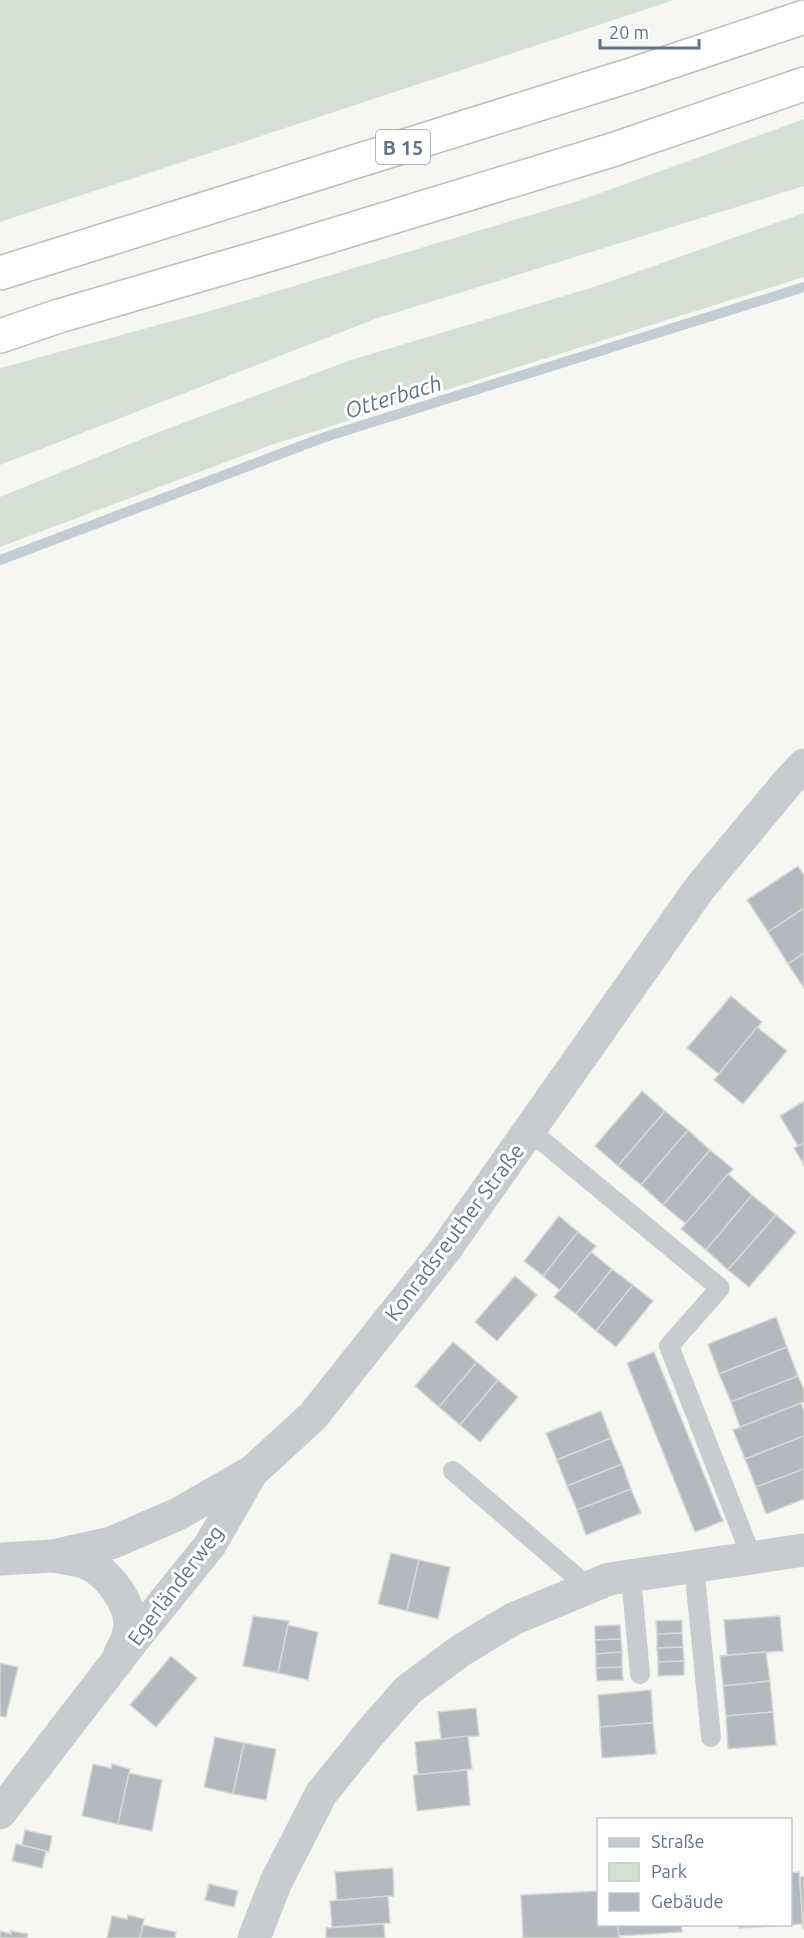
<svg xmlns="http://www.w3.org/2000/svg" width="804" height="1938" font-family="Ubuntu,sans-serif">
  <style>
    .green { fill: #d6dfd3 }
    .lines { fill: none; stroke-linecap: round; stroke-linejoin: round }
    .stream { stroke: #c4cdd3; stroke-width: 10 }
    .building { fill: #b3b9bf; stroke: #d8d8d5; stroke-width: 1.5 }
    .trunk-casing { stroke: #babdc0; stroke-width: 36 }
    .service { stroke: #c9cccf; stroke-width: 20 }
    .minor { stroke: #c9cccf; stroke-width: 33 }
    .trunk { stroke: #fff; stroke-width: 33 }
    .labels { text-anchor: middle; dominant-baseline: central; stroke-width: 6; stroke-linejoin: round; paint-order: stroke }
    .shield { fill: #fff; stroke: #929daa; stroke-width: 1.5 }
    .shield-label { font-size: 20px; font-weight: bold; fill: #637386 }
    .street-label { font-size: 21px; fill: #637386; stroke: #fff }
    .water-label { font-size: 22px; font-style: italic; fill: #5f7583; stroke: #fff }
  </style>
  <rect width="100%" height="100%" fill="#f6f7f3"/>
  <g class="green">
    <polygon points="0,0 674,0 0,222"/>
    <polygon points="804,119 804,186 375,319 0,465 0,368 217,309 581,200"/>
    <polygon points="804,213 804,277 271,445 0,547 0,497 159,432 351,360 597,286"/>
  </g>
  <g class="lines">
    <polyline class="stream" points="0,560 325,437 804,287"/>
  </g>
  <g class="building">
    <polygon points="798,866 804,875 804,908 768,932 747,900"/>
    <polygon points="804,908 804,953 788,964 768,932"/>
    <polygon points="804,953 804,988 788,964"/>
    <polygon points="731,996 762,1022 719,1074 687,1048"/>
    <polygon points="757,1027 787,1051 743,1104 714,1080"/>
    <polygon points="642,1091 665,1111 618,1166 595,1146"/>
    <polygon points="804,1101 804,1143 798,1146 780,1116"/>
    <polygon points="665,1111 688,1130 641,1185 618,1166"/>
    <polygon points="688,1130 710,1150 663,1205 641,1185"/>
    <polygon points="804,1143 804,1165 794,1148"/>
    <polygon points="710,1150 733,1169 686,1224 663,1205"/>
    <polygon points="728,1174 752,1195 706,1250 681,1229"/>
    <polygon points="752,1195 776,1215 728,1270 706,1250"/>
    <polygon points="776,1215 796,1232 749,1287 728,1270"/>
    <polygon points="559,1216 578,1232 543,1276 524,1261"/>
    <polygon points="578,1232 596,1246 560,1290 543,1276"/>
    <polygon points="591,1252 612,1269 576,1314 554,1297"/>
    <polygon points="612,1269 633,1285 596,1331 576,1314"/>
    <polygon points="515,1276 537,1295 497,1341 475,1322"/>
    <polygon points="633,1285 653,1301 616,1347 596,1331"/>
    <polygon points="776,1317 787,1347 719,1374 708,1344"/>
    <polygon points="453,1342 477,1362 439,1407 415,1386"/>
    <polygon points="787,1347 798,1376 731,1402 719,1374"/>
    <polygon points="654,1352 723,1521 695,1532 627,1363"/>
    <polygon points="477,1362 498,1380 460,1425 439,1407"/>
    <polygon points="798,1376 804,1390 804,1402 740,1427 731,1402"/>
    <polygon points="498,1380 518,1397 480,1442 460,1425"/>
    <polygon points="801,1403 804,1411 804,1436 745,1459 733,1430"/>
    <polygon points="601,1411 611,1438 557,1460 546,1433"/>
    <polygon points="804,1436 804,1469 756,1487 745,1459"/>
    <polygon points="611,1438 622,1464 567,1486 557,1460"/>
    <polygon points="622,1464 631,1489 577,1510 567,1486"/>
    <polygon points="804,1469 804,1499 766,1514 756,1487"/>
    <polygon points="631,1489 641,1513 586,1535 577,1510"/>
    <polygon points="391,1553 419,1560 407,1611 378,1604"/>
    <polygon points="419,1560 450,1567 438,1619 407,1611"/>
    <polygon points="253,1616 289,1621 278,1673 243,1666"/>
    <polygon points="780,1616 783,1651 727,1655 724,1620"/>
    <polygon points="682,1620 682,1633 657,1634 656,1621"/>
    <polygon points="288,1625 318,1632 308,1680 278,1673"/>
    <polygon points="620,1625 621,1639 595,1640 595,1626"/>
    <polygon points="682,1633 683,1647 657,1648 657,1634"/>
    <polygon points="621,1639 622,1652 596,1654 595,1640"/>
    <polygon points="683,1647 684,1661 658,1662 657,1648"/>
    <polygon points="622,1652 622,1667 596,1668 596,1654"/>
    <polygon points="766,1652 770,1681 723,1686 720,1656"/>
    <polygon points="171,1656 197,1678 156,1727 130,1705"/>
    <polygon points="684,1661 684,1675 658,1676 658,1662"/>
    <polygon points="0,1663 18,1667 6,1717 0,1716"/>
    <polygon points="622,1667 623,1680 597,1681 596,1668"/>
    <polygon points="770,1681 773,1712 726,1716 723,1686"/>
    <polygon points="651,1690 653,1723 600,1727 598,1695"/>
    <polygon points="476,1708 479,1736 441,1739 438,1712"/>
    <polygon points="773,1712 776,1745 728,1749 726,1716"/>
    <polygon points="653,1723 656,1754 602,1758 600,1727"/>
    <polygon points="468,1736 472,1769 418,1775 415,1742"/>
    <polygon points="215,1737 244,1743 233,1794 204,1787"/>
    <polygon points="244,1743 276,1749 266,1800 233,1794"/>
    <polygon points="93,1764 111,1768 112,1764 130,1769 118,1824 82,1816"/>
    <polygon points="467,1770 470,1805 417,1811 413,1775"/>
    <polygon points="129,1773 162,1780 152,1831 118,1824"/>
    <polygon points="25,1830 52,1836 49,1852 22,1845"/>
    <polygon points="16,1844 46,1851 42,1868 12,1861"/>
    <polygon points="393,1868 394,1896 337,1900 335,1872"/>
    <polygon points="799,1872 803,1924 739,1928 739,1924 790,1924 790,1873"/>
    <polygon points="800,1877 804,1877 804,1929 803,1929"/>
    <polygon points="209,1884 238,1891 234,1907 205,1900"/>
    <polygon points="598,1891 598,1924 618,1924 619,1938 523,1938 521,1895"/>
    <polygon points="388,1896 390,1923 332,1927 330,1901"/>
    <polygon points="128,1915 144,1919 140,1938 107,1938 112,1916 127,1919"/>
    <polygon points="384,1924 385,1938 326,1938 326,1928"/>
    <polygon points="618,1924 681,1924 682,1932 619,1936"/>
    <polygon points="143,1925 176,1932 175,1938 140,1938"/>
    <polygon points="0,1931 11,1934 11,1931 28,1934 27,1938 0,1938"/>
  </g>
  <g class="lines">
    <g class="trunk-casing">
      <g id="trunk">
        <polyline points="0,273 631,75 804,17"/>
        <polyline points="0,336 59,316 281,251 612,150 804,84"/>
      </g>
    </g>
    <g class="service">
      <polyline points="529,1130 720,1288 669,1346 752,1558"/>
      <polyline points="453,1471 588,1587"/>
      <polyline points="694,1566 711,1737"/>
      <polyline points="631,1577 640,1674"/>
    </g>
    <g class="minor">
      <path d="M53 1556C63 1558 76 1559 86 1563 107 1571 131 1603 130 1626 129 1636 125 1645 120 1653"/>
      <polyline points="0,1559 52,1556 111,1543 178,1514 253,1471 313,1416 445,1250 699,889 788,782 804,765"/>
      <polyline points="0,1813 134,1639 210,1545 252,1472"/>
      <polyline points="254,1938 276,1882 321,1794 370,1733 408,1690 460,1651 513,1619 609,1579 804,1550"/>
    </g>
    <use href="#trunk" class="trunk"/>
  </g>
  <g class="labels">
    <rect class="shield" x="376" y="130" width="54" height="34" rx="4.5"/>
    <g class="shield-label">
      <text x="403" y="147">B 15</text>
    </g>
    <g class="street-label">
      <text transform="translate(454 1232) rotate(-53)">Konradsreuther Straße</text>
      <text transform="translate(175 1585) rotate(-53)">Egerländerweg</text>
    </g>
    <g class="water-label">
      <text transform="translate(393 396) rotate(-17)">Otterbach</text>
    </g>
  </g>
  <rect x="597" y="1818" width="195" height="108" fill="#ffffff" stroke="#c1c7cf" stroke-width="1.5"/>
  <rect x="609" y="1838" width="30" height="9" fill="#c9cccf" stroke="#c1c7cf" stroke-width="1.5"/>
  <text x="651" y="1848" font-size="18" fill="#637386">Straße</text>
  <rect x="609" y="1863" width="30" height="18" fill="#d6dfd3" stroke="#c1c7cf" stroke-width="1.5"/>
  <text x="651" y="1878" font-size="18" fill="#637386">Park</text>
  <rect x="609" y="1893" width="30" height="18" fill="#b3b9bf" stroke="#c1c7cf" stroke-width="1.5"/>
  <text x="651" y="1908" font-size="18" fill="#637386">Gebäude</text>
  <path d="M600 39v9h99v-9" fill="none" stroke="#637386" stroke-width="3"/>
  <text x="609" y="39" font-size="18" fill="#637386" stroke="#ffffff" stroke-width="4.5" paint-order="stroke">20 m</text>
</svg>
